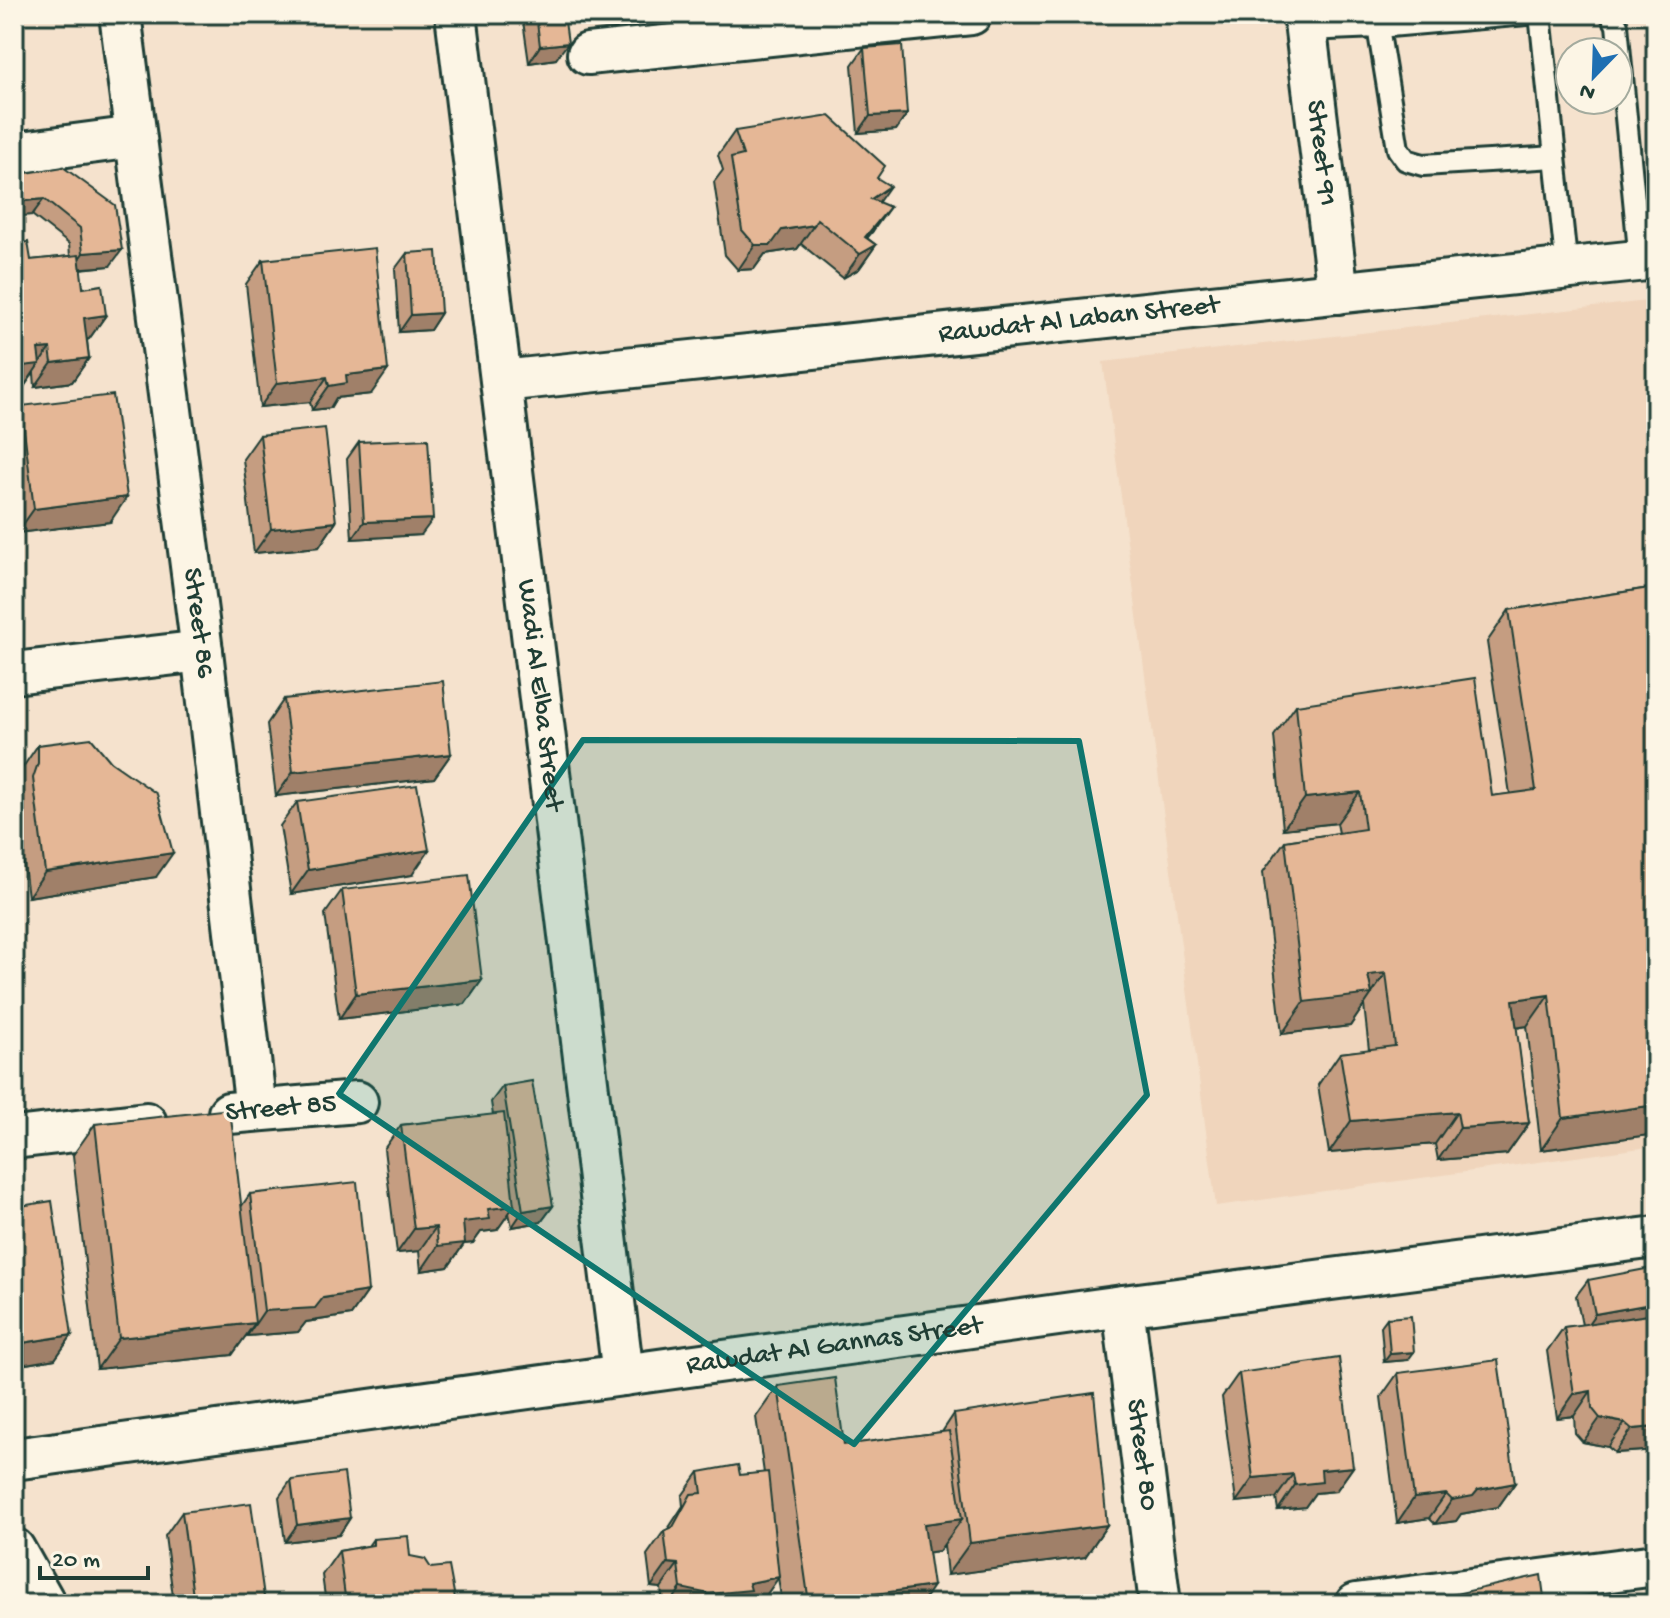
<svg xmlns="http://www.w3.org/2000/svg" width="1670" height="1618" font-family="'Gochi Hand',sans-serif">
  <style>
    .built { fill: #f0d5bc }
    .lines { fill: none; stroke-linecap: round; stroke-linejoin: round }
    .lane-casing { stroke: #1f3d34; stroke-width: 26 }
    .street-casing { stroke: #1f3d34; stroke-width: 46 }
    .lane { stroke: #fcf5e5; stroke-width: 20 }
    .street { stroke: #fcf5e5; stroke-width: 40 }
    .wall { fill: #c59d81; stroke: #1f3d34; stroke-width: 2 }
    .shaded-wall { fill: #a08069; stroke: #1f3d34; stroke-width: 2 }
    .building { fill: #e5b796; stroke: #1f3d34; stroke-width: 2 }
    .marked { fill: #0f766e; fill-opacity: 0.2; stroke: #0f766e; stroke-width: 6; stroke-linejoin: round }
    .labels { text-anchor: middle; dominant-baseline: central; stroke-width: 6; stroke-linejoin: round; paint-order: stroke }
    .street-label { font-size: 28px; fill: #1f3d34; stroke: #fcf5e5 }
  </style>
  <rect width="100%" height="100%" fill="#f5e2cd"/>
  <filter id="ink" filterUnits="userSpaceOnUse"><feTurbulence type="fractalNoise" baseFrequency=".0125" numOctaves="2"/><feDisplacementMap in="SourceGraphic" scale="16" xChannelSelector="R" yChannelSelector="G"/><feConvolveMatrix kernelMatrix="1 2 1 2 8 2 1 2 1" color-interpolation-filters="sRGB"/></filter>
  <g filter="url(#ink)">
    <polygon class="built" points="1656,300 1656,1146 1216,1206 1103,362"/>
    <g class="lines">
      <g class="lane-casing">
        <g id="lane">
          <polyline points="1540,14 1567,270"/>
          <polyline points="1611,14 1617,25 1640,261"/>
          <polyline points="1378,27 1398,149 1406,160 1423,165 1555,157"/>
          <polyline points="1306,30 1378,27 1527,14"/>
        </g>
      </g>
      <g class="street-casing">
        <g id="street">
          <path id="s1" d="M120 14 202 651 256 1110"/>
          <path id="s2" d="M456 14 623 1375"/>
          <path id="s3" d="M1304 14 1338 293"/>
          <polyline points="588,54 971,14"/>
          <polyline points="14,153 135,137"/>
          <path id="s4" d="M502 381 1656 259"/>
          <polyline points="14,673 202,651"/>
          <polyline points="229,1113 357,1102"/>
          <polyline points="14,1138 146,1123"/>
          <path id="s5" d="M1123 1306 1160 1604"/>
          <path id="s6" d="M14 1459 1123 1306 1656 1237"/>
          <polyline points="14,1549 45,1604"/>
          <polyline points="1356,1604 1656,1565"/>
        </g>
      </g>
      <use href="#lane" class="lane"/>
      <use href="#street" class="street"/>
    </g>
    <g class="wall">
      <polygon points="522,14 564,14 556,59 529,63"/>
      <polygon points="864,48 907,114 896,130 858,133 852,65"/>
      <polygon points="735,131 877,178 879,202 873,231 867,238 876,245 859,269 843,278 801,244 797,249 765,254 754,269 738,270 725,255 714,182 723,170 718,155"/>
      <polygon points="63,167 110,266 80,269 83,288 106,315 89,339 87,340 89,358 72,382 35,387 34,373 23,388 14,389 14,244 31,260 70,256 69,244 32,215"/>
      <polygon points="407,253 441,313 430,330 399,332 395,269"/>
      <polygon points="263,260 371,394 336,398 330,408 312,410 310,402 260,407 246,284"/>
      <polygon points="21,406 110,522 17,533 14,507 14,416"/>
      <polygon points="260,435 336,522 319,547 254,553 243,459"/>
      <polygon points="359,442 421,535 352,539 347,459"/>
      <polygon points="1656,587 1656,1134 1541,1150 1527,1026 1516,1028 1529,1123 1507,1154 1438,1160 1435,1144 1329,1153 1318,1085 1340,1053 1369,1050 1364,1005 1350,1026 1282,1034 1263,872 1285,841 1339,833 1337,823 1283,829 1274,736 1296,705 1492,796 1510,794 1487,642 1509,610"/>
      <polygon points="284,699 451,754 434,778 276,796 267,724"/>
      <polygon points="38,745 111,762 156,877 28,897 16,802 21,787 21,770"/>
      <polygon points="297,802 412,875 291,894 280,826"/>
      <polygon points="342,890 482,980 465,1004 339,1019 325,914"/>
      <polygon points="503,1086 553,1206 541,1222 512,1227 509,1213 497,1230 481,1232 473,1243 464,1244 448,1267 421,1271 419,1251 397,1253 384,1149 401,1125 493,1115 491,1102"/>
      <polygon points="95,1124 241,1207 250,1194 368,1291 351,1315 306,1322 298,1332 247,1336 247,1334 232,1355 97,1369 73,1155"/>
      <polygon points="14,1207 72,1335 55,1359 14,1366"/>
      <polygon points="1588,1280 1656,1450 1615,1453 1608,1447 1583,1442 1575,1433 1574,1416 1557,1418 1547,1351 1564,1327 1582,1325 1576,1296"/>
      <polygon points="1387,1318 1408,1360 1384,1362 1381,1326"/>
      <polygon points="1239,1373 1353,1467 1336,1491 1315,1493 1305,1507 1278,1510 1276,1498 1236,1502 1222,1397"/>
      <polygon points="1398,1373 1515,1483 1498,1507 1461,1514 1456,1521 1435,1524 1429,1518 1397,1523 1381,1397"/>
      <polygon points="778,1386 844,1445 942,1432 954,1414 1107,1525 1085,1557 947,1575 944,1545 939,1551 928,1552 921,1604 782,1604 778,1577 762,1601 749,1604 663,1604 661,1588 651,1587 647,1555 664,1531 668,1529 683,1506 682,1496 699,1472 740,1475 764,1473 756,1417"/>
      <polygon points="291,1480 350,1518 339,1535 285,1542 279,1497"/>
      <polygon points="182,1512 265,1604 174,1604 165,1536"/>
      <polygon points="373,1539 410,1556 456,1604 326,1604 322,1575 339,1551 368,1546"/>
    </g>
    <g class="shaded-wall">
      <polygon points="568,43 556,59 529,63 540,46"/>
      <polygon points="907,114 896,130 858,133 870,116"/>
      <polygon points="890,186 873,210 871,199"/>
      <polygon points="44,199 32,215 14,217 14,202"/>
      <polygon points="890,207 873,231 856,251 865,237"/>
      <polygon points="814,225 797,249 765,254 754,269 738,270 755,245 782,230"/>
      <polygon points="876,245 859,269 843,278 860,254"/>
      <polygon points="122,250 110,266 72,269 83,253"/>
      <polygon points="441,313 430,330 399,332 411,315"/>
      <polygon points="106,315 89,339 67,343 84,318"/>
      <polygon points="50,348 23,388 14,389 14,367 38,349"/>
      <polygon points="89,358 72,382 35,387 52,363"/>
      <polygon points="388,370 371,394 336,398 330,408 312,410 329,386 346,375"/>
      <polygon points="327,377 310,402 260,407 277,383"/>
      <polygon points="127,497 110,522 17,533 34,509"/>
      <polygon points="433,519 421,535 352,539 364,522"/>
      <polygon points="336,522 319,547 254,553 271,529"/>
      <polygon points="451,754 434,778 276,796 293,772"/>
      <polygon points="1360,792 1337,823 1283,829 1305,798"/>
      <polygon points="429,850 412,875 291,894 308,870"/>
      <polygon points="173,853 156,877 28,897 45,872"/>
      <polygon points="1386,973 1350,1026 1282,1034 1304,1002 1368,975"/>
      <polygon points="482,980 465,1004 339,1019 356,994"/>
      <polygon points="1549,995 1527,1026 1490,1032 1513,1000"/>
      <polygon points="1656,1105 1656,1134 1541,1150 1563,1118"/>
      <polygon points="1457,1112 1435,1144 1329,1153 1351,1121"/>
      <polygon points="1529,1123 1507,1154 1438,1160 1460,1128"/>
      <polygon points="514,1206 497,1230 481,1232 473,1243 464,1244 448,1267 421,1271 438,1246 463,1222 488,1209"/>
      <polygon points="553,1206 541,1222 512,1227 523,1211"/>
      <polygon points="436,1227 419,1251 397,1253 414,1229"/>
      <polygon points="368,1291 351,1315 306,1322 298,1332 247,1336 264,1311 323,1298"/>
      <polygon points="1656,1303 1656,1317 1583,1331 1595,1314"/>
      <polygon points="255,1323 232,1355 97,1369 119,1338"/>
      <polygon points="72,1335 55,1359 14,1366 14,1354 22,1343"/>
      <polygon points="1414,1352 1408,1360 1384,1362 1390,1354"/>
      <polygon points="1591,1391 1574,1416 1557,1418 1574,1394"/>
      <polygon points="1600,1418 1625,1423 1608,1447 1583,1442"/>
      <polygon points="1656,1427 1656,1450 1615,1453 1632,1429"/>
      <polygon points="1353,1467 1336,1491 1315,1493 1305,1507 1278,1510 1295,1485 1321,1470"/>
      <polygon points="1293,1474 1276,1498 1236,1502 1253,1478"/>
      <polygon points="1515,1483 1498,1507 1461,1514 1456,1521 1435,1524 1452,1500 1478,1490"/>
      <polygon points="1446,1494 1429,1518 1397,1523 1414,1498"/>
      <polygon points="350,1518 339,1535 285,1542 297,1525"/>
      <polygon points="962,1519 939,1551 902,1556 924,1524"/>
      <polygon points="1107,1525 1085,1557 947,1575 970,1543"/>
      <polygon points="668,1563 678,1564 661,1588 651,1587"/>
      <polygon points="779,1577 762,1601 749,1604 670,1604 681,1588 749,1583"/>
      <polygon points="933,1586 921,1604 808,1604 809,1603"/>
    </g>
    <g class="building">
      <polygon points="536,14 564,14 568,43 540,46"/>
      <polygon points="902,45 907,114 870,116 864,48"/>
      <polygon points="830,116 885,166 877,178 890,186 871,199 890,207 865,237 876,245 860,254 817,219 814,225 782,230 771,245 755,245 742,230 731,158 743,155 735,131"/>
      <polygon points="63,167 115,205 122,250 83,253 80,228 44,199 14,202 14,175"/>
      <polygon points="28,242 31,260 79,255 83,288 102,285 106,315 84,318 89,358 52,363 50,348 38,349 40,364 14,367 14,244"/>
      <polygon points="375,248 388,370 346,375 347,383 329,386 327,377 277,383 263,260"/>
      <polygon points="437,251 441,313 411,315 407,253"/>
      <polygon points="113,395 127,497 34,509 21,406"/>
      <polygon points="325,428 336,522 271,529 260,435"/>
      <polygon points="428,439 433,519 364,522 359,442"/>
      <polygon points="1656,587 1656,1105 1563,1118 1549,995 1513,1000 1529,1123 1460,1128 1457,1112 1351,1121 1340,1053 1395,1046 1386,973 1368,975 1372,994 1304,1002 1285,841 1365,829 1360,792 1305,798 1296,705 1475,678 1492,796 1536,790 1509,610"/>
      <polygon points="443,681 451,754 293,772 284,699"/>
      <polygon points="91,738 111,762 157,794 173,853 45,872 33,778 38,763 38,745"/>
      <polygon points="417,785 429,850 308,870 297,802"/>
      <polygon points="469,875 482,980 356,994 342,890"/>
      <polygon points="532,1081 553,1206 523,1211 503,1086"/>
      <polygon points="230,1109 255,1323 119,1338 95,1124"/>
      <polygon points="504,1113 514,1206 488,1209 490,1219 463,1222 465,1243 438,1246 436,1227 414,1229 401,1125"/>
      <polygon points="357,1182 368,1291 323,1298 315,1308 264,1311 250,1194"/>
      <polygon points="52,1201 72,1335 22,1343 18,1319 14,1319 14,1207"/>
      <polygon points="1656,1267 1656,1303 1595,1314 1588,1280"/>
      <polygon points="1656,1314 1656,1427 1632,1429 1625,1423 1600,1418 1592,1408 1591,1391 1574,1394 1564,1327"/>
      <polygon points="1411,1316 1414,1352 1390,1354 1387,1318"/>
      <polygon points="1339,1358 1353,1467 1321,1470 1322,1482 1295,1485 1293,1474 1253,1478 1239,1373"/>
      <polygon points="1498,1360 1515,1483 1478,1490 1473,1496 1452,1500 1446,1494 1414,1498 1398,1373"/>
      <polygon points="835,1378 844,1445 949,1431 962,1519 924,1524 933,1586 809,1603 778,1386"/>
      <polygon points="1094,1393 1107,1525 970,1543 954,1414"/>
      <polygon points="738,1465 740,1475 768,1472 779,1577 749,1583 751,1590 709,1594 681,1588 678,1564 668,1563 664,1531 673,1527 691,1494 702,1493 699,1472"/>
      <polygon points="344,1473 350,1518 297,1525 291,1480"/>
      <polygon points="251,1503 265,1604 194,1604 182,1512"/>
      <polygon points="408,1536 410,1556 425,1559 431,1568 449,1566 456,1604 346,1604 339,1551 373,1545 373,1539"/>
      <polygon points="1541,1575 1545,1604 1411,1604"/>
    </g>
  </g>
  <path class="marked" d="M583 740 1079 741 1147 1095 854 1444 339 1094Z"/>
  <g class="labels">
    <g class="street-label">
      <text stroke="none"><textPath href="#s3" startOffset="140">Street 91</textPath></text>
      <text stroke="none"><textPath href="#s4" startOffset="580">Rawdat Al Laban Street</textPath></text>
      <text stroke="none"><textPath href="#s1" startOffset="614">Street 86</textPath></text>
      <text stroke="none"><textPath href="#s2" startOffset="686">Wadi Al Elba Street</textPath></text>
      <text transform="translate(281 1109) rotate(-5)">Street 85</text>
      <text stroke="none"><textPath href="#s6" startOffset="828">Rawdat Al Gannas Street</textPath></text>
      <text stroke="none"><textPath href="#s5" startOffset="150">Street 80</textPath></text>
    </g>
  </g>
  <rect width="1670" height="1618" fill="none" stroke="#fcf5e5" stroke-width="48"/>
  <rect x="24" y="24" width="1622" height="1570" fill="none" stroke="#1f3d34" stroke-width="3" filter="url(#ink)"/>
  <g transform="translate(1594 76) rotate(203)"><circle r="38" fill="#fcf5e5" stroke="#a4ab9e" stroke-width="2"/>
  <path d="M0-6L14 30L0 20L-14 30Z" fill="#1f6fb2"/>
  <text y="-12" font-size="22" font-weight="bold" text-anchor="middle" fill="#1f3d34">N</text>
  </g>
  <path d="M40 1566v12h108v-12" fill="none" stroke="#1f3d34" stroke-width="4"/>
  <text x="52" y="1566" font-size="24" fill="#1f3d34" stroke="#fcf5e5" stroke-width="6" paint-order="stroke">20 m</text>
</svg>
